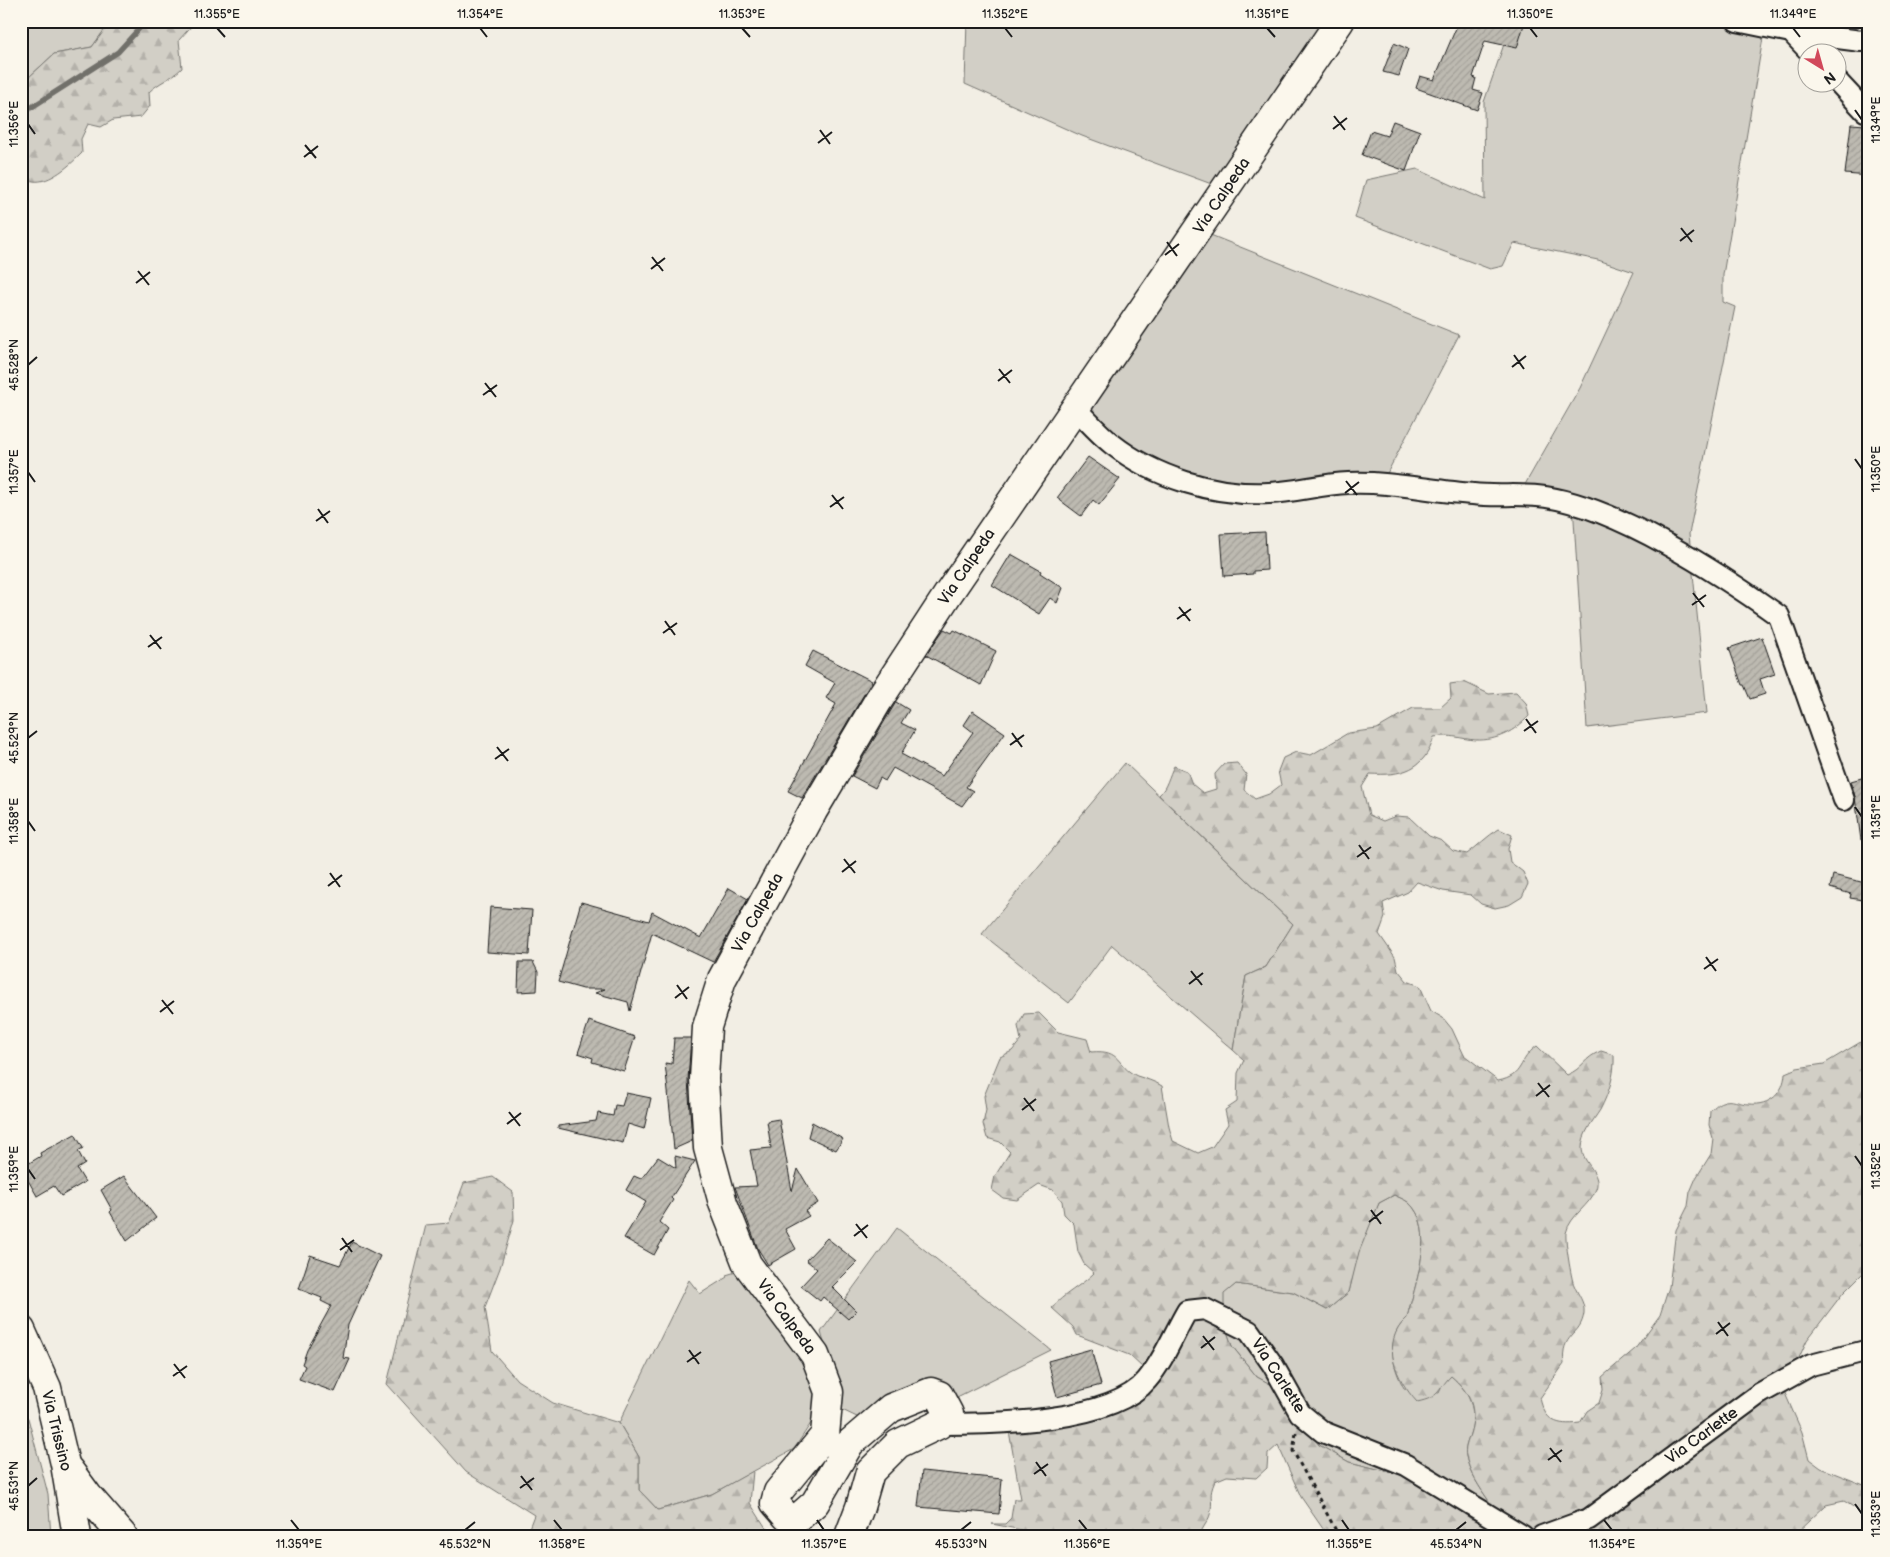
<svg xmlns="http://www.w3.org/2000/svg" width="1890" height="1557" font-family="'Balsamiq Sans',sans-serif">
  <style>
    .green { fill: #d2cfc6; stroke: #777671 }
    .forest { fill: url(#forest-firs); stroke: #777671; fill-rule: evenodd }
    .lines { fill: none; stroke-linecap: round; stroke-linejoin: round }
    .stream { stroke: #716f6b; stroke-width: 5.5 }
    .building { fill: url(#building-hatch); stroke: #1c1c1c }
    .street-casing { stroke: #1c1c1c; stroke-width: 24 }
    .secondary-casing { stroke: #1c1c1c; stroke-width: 31 }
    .path { stroke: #1c1c1c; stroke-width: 3; stroke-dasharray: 4 4; stroke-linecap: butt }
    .street { stroke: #fbf7ec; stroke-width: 20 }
    .secondary { stroke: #fbf7ec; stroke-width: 28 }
    .ticks { fill: none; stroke: #1c1c1c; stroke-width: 2 }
    .labels { text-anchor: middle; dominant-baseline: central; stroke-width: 4; stroke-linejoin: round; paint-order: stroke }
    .street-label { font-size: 16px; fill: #1c1c1c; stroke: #fbf7ec }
    .neatline { fill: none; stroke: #1c1c1c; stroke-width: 2 }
    .ticks-label { font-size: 12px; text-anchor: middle; fill: #1c1c1c }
  </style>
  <defs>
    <pattern id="forest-firs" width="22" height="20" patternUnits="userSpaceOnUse" patternTransform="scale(1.25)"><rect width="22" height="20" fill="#d2cfc6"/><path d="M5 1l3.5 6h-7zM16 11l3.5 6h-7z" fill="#b4b1aa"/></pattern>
    <pattern id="building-hatch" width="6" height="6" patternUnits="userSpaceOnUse" patternTransform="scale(1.25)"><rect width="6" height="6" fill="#bdbab1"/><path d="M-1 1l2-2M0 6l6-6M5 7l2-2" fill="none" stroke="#a29f98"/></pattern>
  </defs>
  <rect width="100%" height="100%" fill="#f2eee4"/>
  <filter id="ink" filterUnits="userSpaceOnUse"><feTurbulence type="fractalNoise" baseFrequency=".02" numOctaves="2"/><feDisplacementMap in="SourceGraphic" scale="10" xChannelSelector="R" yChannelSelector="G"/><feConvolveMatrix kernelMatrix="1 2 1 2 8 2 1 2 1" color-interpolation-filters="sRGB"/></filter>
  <g filter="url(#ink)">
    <g class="green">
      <polygon points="21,21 111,21 92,47 54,54 28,78 21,77"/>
      <polygon points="967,21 1343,21 1225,189 1082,136 965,84"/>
      <polygon points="1512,21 1869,21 1865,38 1765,26 1723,275 1723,302 1735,307 1689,534 1707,713 1587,728 1573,504 1519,495 1580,388 1634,272 1598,260 1514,243 1503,266 1490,269 1355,218 1366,180 1417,169 1485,200 1484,102"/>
      <polygon points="1198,230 1459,335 1382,483 1269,494 1159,472 1074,408"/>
      <polygon points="1125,763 1293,924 1266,967 1246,976 1233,1050 1112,945 1069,1003 982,934"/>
      <path d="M1394 1195C1398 1197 1404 1199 1408 1202 1438 1227 1414 1287 1407 1318 1385 1338 1392 1366 1404 1388L1439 1393 1443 1384 1451 1376C1469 1391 1478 1410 1470 1434 1468 1441 1464 1449 1466 1456 1469 1472 1480 1488 1489 1501L1484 1517 1471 1519 1414 1478 1349 1462 1319 1445 1274 1386 1257 1377 1232 1346 1224 1323 1223 1294 1236 1284 1293 1292 1327 1310 1349 1292 1358 1252 1379 1203Z"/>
      <polygon points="897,1228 1051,1350 945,1403 859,1418 838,1408 837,1389 821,1332"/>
      <polygon points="749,1268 811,1362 816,1390 813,1420 794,1449 712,1494 658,1510 639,1490 639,1457 619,1423 689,1280 700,1294 727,1277 726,1275"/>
      <polygon points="21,1411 28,1418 48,1494 51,1536 21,1536"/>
    </g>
    <g class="forest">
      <path d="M111 21H196L179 40 182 68C171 79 159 82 149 92L150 106 141 117 113 120 101 127 88 124 81 139 82 153C71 164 50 184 33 181 29 180 25 177 21 175V77L28 78 54 54 92 47Z"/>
      <path d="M1464 682 1489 694 1516 692 1526 703 1529 716C1515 731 1497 741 1476 740 1460 739 1453 734 1434 737 1425 770 1401 776 1370 774L1362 787 1369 815 1383 821 1396 816 1409 817 1429 836 1442 841 1453 851 1467 854C1478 846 1487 836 1499 829L1512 835 1508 849 1510 862 1523 872 1528 884 1522 897 1509 905 1495 908 1481 904 1471 895 1443 891 1417 882 1408 892 1383 903 1385 917 1379 934 1395 957 1398 970 1407 981 1420 986 1431 1011 1443 1018 1452 1029 1464 1055 1498 1081C1525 1076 1517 1060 1537 1046L1567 1075C1584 1068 1583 1058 1601 1051L1614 1055C1615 1074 1609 1093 1600 1110 1593 1121 1582 1134 1582 1148 1582 1163 1602 1173 1596 1189 1590 1206 1570 1215 1566 1233 1565 1240 1571 1278 1574 1285 1578 1295 1585 1302 1584 1313 1581 1337 1560 1333 1564 1364L1540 1398C1545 1421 1556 1426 1580 1423L1587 1411 1599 1403 1603 1390 1602 1377 1635 1349 1660 1315 1669 1287 1676 1230 1688 1206 1690 1192 1696 1178 1711 1154 1713 1138 1709 1125 1710 1111C1713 1108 1718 1103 1722 1102 1732 1098 1739 1104 1749 1104 1770 1106 1784 1093 1785 1073L1797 1068 1824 1064 1869 1037V1267L1843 1293 1807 1340 1784 1391 1802 1432 1809 1459 1821 1468 1869 1487V1528L1855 1508 1844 1501 1826 1505 1793 1536H1328L1301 1497 1278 1445 1268 1454 1267 1468 1256 1478 1227 1476 1215 1481C1208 1497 1213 1496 1211 1510 1210 1520 1203 1526 1199 1536H1034L1032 1532 992 1524H1005L1011 1518 1014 1499H1021L1009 1431 1105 1414 1144 1369 1129 1355 1077 1335 1073 1327 1052 1308C1063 1294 1081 1286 1094 1273L1084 1264 1078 1252 1074 1224 1064 1214 1062 1201 1053 1190 1039 1185 1017 1200 1003 1198 992 1190 995 1176 1010 1152 1000 1142 987 1138 983 1124 986 1110 984 1096 1000 1057 1012 1051 1021 1040 1018 1026 1024 1014 1039 1013 1058 1032 1087 1039 1091 1052C1123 1049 1115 1066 1137 1076 1146 1079 1154 1081 1162 1086L1169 1127 1173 1141 1198 1153 1212 1147 1228 1124 1225 1110 1237 1102 1238 1073 1244 1060 1233 1050 1246 976 1266 967 1293 924 1159 795C1167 788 1169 775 1174 766L1187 771 1192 784 1203 793 1216 789 1215 774 1224 764 1237 763 1246 774 1244 790 1255 799 1269 794 1281 785 1278 771 1283 758 1296 752 1311 755 1348 733 1377 729 1413 708H1440L1451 698 1450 684ZM1394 1195C1398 1197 1404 1199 1408 1202 1438 1227 1414 1287 1407 1318 1379 1343 1396 1379 1417 1402 1441 1397 1436 1391 1451 1376 1470 1392 1478 1409 1470 1434 1468 1441 1464 1449 1466 1456 1469 1472 1480 1488 1489 1501L1484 1517 1471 1519 1414 1478 1349 1462 1319 1445 1274 1386 1257 1377 1232 1346 1224 1323V1294L1236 1284 1293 1292 1327 1310 1349 1292 1359 1252 1379 1203Z"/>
      <polygon points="493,1177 513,1192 514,1220 500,1268 485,1307 492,1351 517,1380 553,1403 619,1423 639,1457 639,1490 658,1510 712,1494 753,1471 750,1503 766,1528 785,1536 526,1536 534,1515 466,1472 387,1384 426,1225 449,1223 464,1183"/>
    </g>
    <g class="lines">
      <polyline class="stream" points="21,114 118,52 146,21"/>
    </g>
    <g class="building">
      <polygon points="1459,21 1525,21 1517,48 1485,41 1473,77 1476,78 1473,90 1483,93 1477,110 1416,88 1420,76 1434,80"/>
      <polygon points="1394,43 1408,49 1399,76 1383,72"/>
      <polygon points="1393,121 1420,131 1406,171 1362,155 1371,131 1387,136"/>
      <polygon points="1851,124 1866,125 1863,142 1869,143 1869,176 1845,174"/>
      <polygon points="1088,457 1120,479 1099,505 1093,500 1081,516 1057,498"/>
      <polygon points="1265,532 1267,570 1253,571 1253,574 1224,576 1221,534"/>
      <polygon points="1011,554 1041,571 1040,573 1063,588 1057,603 1050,598 1039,614 992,585"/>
      <polygon points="944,629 952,633 954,630 996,651 981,685 926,655"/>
      <polygon points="1762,637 1775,674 1760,679 1765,694 1750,699 1744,685 1742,685 1729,648"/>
      <polygon points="813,651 872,681 802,798 788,791 836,704 826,698 835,683 805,666"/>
      <polygon points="896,702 909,710 901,723 915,730 901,754 942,776 973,732 964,725 973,711 1005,733 966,787 973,791 962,806 893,768 885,781 880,778 875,788 852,776"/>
      <polygon points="1865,777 1869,799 1869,839 1861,840 1855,797 1851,781"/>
      <polygon points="1833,875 1869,884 1869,901 1850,898 1851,894 1830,888"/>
      <polygon points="729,888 748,899 713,962 652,933 630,1011 628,1002 595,993 605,989 583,989 558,982 581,902 649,921 652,912 701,938"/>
      <polygon points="490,907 532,910 529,955 487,952"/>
      <polygon points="519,962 533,962 538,972 537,991 518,992"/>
      <polygon points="589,1021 635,1037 624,1071 592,1062 593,1058 578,1053"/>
      <polygon points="674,1038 691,1038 688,1080 692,1141 674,1149 665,1063 672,1064"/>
      <polygon points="626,1093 651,1098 644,1129 628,1124 623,1143 558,1128 558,1126 596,1121 598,1113 613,1116 615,1105 622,1106"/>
      <polygon points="779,1119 792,1191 798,1169 818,1203 805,1211 809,1216 785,1229 796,1249 768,1265 758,1249 735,1187 757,1186 750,1150 771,1148 767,1121"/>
      <polygon points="812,1122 843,1139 836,1150 808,1137"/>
      <polygon points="75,1134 83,1148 78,1151 85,1164 77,1169 85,1182 61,1196 54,1186 37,1196 21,1168 41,1156 40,1153"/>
      <polygon points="675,1156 695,1161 671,1198 673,1200 659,1222 668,1230 654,1255 624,1238 646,1202 626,1190 634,1176 641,1179 658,1157 676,1168"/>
      <polygon points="124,1176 156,1218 127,1241 110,1212 112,1210 101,1190"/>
      <polygon points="827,1238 857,1262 832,1287 856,1311 848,1319 823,1297 820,1301 801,1286 817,1269 806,1260"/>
      <polygon points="352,1242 380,1256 348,1325 343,1358 350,1359 335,1392 299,1379 305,1366 302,1364 307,1350 331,1306 321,1301 322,1298 299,1289 310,1255 340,1265"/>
      <polygon points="1091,1349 1101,1385 1057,1397 1048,1361"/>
      <polygon points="922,1471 1002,1479 999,1514 918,1507"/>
    </g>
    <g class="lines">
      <g class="street-casing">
        <g id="street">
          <polyline points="1737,21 1791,32 1810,52"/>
          <polyline points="1791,32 1861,41 1869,39"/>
          <polyline points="1838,82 1865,111"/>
          <path d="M1076 409C1088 421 1099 434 1112 444 1154 477 1214 496 1269 493 1295 492 1321 484 1348 483 1390 481 1431 491 1473 494 1497 497 1522 493 1546 497 1618 508 1719 573 1779 616L1844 800"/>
          <path d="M940 1424C993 1424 1112 1423 1147 1380 1164 1360 1174 1333 1187 1311L1205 1309 1249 1331 1273 1365 1300 1413 1323 1432 1406 1465 1523 1536"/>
          <polyline points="1542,1536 1589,1519 1759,1394 1811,1365 1869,1350"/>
        </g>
      </g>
      <g class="secondary-casing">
        <g id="secondary">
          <polyline points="21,1330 47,1388 65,1464 77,1536"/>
          <polyline points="69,1470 88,1496 123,1536"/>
          <polyline points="849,1536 860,1507 870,1472 898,1444 940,1424 949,1414 939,1395 931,1392 891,1408 850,1443 815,1503 798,1518 787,1517 775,1503 778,1492 825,1435 829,1392 815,1355 747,1264 723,1203 708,1148 704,1079 707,1027 722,979 813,811 878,701 948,594 1340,21"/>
        </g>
      </g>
      <polyline class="path" points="1296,1433 1293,1451 1339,1536"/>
      <use href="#street" class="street"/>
      <use href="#secondary" class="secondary"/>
    </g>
  </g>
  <path class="ticks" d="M217 28 225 37M480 28 487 37M742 28 750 37M1005 28 1012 37M1267 28 1275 37M1530 28 1537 37M1793 28 1800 37M1855 110 1862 120M1334 116 1345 130M28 124 35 134M1333 129 1347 118M820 130 830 144M818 143 832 132M305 145 316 158M304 157 318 146M1681 228 1692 242M1680 241 1694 230M1167 242 1177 256M1165 255 1179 244M652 257 663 271M651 269 665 258M138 271 149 285M136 283 150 272M1514 355 1524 369M28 365 37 357M1512 367 1526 356M999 369 1010 383M998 381 1012 370M485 383 496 397M483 395 497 385M1855 459 1862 469M28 472 35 482M1346 481 1357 495M1345 493 1359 482M832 495 843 509M830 507 844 497M318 509 328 523M316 521 330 511M1693 593 1704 607M1692 605 1706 595M1179 607 1190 621M1177 619 1191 609M665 621 675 635M663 633 677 623M150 635 161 649M148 647 162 637M1526 719 1536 733M1524 731 1538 721M1012 733 1022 747M28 738 37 731M1010 745 1024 735M497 747 508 761M495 759 509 749M1855 807 1862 817M28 821 35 831M1359 845 1369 859M1357 857 1371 847M844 859 855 873M842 872 856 861M330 873 340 887M328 886 342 875M1706 957 1716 971M1704 969 1718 959M1191 971 1202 985M1189 984 1203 973M677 985 687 999M675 998 689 987M162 1000 173 1014M160 1012 174 1001M1538 1083 1549 1097M1536 1096 1550 1085M1024 1098 1034 1111M1022 1110 1036 1099M509 1112 520 1126M507 1124 521 1113M1855 1156 1862 1166M28 1169 35 1179M1371 1210 1381 1224M1369 1222 1383 1211M856 1224 867 1238M854 1236 868 1225M342 1238 352 1252M340 1250 354 1240M1718 1322 1728 1336M1716 1334 1730 1323M1203 1336 1214 1350M1201 1348 1215 1337M689 1350 699 1364M687 1362 701 1352M174 1364 185 1378M173 1376 187 1366M1550 1448 1561 1462M1548 1460 1562 1450M1036 1462 1046 1476M1034 1474 1048 1464M521 1476 532 1490M28 1486 37 1478M520 1488 534 1478M1855 1504 1862 1514M291 1520 299 1530M554 1520 562 1530M817 1520 824 1530M1079 1520 1087 1530M1342 1520 1349 1530M1604 1520 1612 1530M465 1530 475 1522M961 1530 971 1522M1456 1530 1466 1522"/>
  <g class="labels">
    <g class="street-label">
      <text transform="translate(1222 196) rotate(-56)">Via Calpeda</text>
      <text transform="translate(967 567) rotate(-56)">Via Calpeda</text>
      <text transform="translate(758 913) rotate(-61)">Via Calpeda</text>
      <text transform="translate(786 1317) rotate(54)">Via Calpeda</text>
      <text transform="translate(1278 1376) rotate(57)">Via Carlette</text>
      <text transform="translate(56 1431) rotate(76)">Via Trissino</text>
      <text transform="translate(1702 1436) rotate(-36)">Via Carlette</text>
    </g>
  </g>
  <rect width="1890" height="1557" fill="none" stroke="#fbf7ec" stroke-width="55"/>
  <g transform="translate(1822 68) rotate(143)"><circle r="24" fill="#fbf7ec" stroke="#a29f99"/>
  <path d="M0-4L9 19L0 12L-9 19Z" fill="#d1495b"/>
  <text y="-8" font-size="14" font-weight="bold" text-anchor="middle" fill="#1c1c1c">N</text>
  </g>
  <rect x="28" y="28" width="1834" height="1502" class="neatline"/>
  <g class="ticks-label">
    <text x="217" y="18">11.355°E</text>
    <text x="480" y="18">11.354°E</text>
    <text x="742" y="18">11.353°E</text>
    <text x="1005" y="18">11.352°E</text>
    <text x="1267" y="18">11.351°E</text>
    <text x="1530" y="18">11.350°E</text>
    <text x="1793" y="18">11.349°E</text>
    <text transform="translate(1876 120) rotate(-90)" y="4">11.349°E</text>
    <text transform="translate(14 124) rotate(-90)" y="4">11.356°E</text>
    <text transform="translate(14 365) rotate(-90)" y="4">45.528°N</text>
    <text transform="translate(1876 469) rotate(-90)" y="4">11.350°E</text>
    <text transform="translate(14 472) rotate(-90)" y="4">11.357°E</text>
    <text transform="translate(14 738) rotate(-90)" y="4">45.529°N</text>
    <text transform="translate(1876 817) rotate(-90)" y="4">11.351°E</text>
    <text transform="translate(14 821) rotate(-90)" y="4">11.358°E</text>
    <text transform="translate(1876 1166) rotate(-90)" y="4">11.352°E</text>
    <text transform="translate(14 1169) rotate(-90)" y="4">11.359°E</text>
    <text transform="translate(14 1486) rotate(-90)" y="4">45.531°N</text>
    <text transform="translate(1876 1514) rotate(-90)" y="4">11.353°E</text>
    <text x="299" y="1548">11.359°E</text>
    <text x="465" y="1548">45.532°N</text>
    <text x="562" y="1548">11.358°E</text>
    <text x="824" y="1548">11.357°E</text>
    <text x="961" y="1548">45.533°N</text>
    <text x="1087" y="1548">11.356°E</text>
    <text x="1349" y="1548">11.355°E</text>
    <text x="1456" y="1548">45.534°N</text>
    <text x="1612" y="1548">11.354°E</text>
  </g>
</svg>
